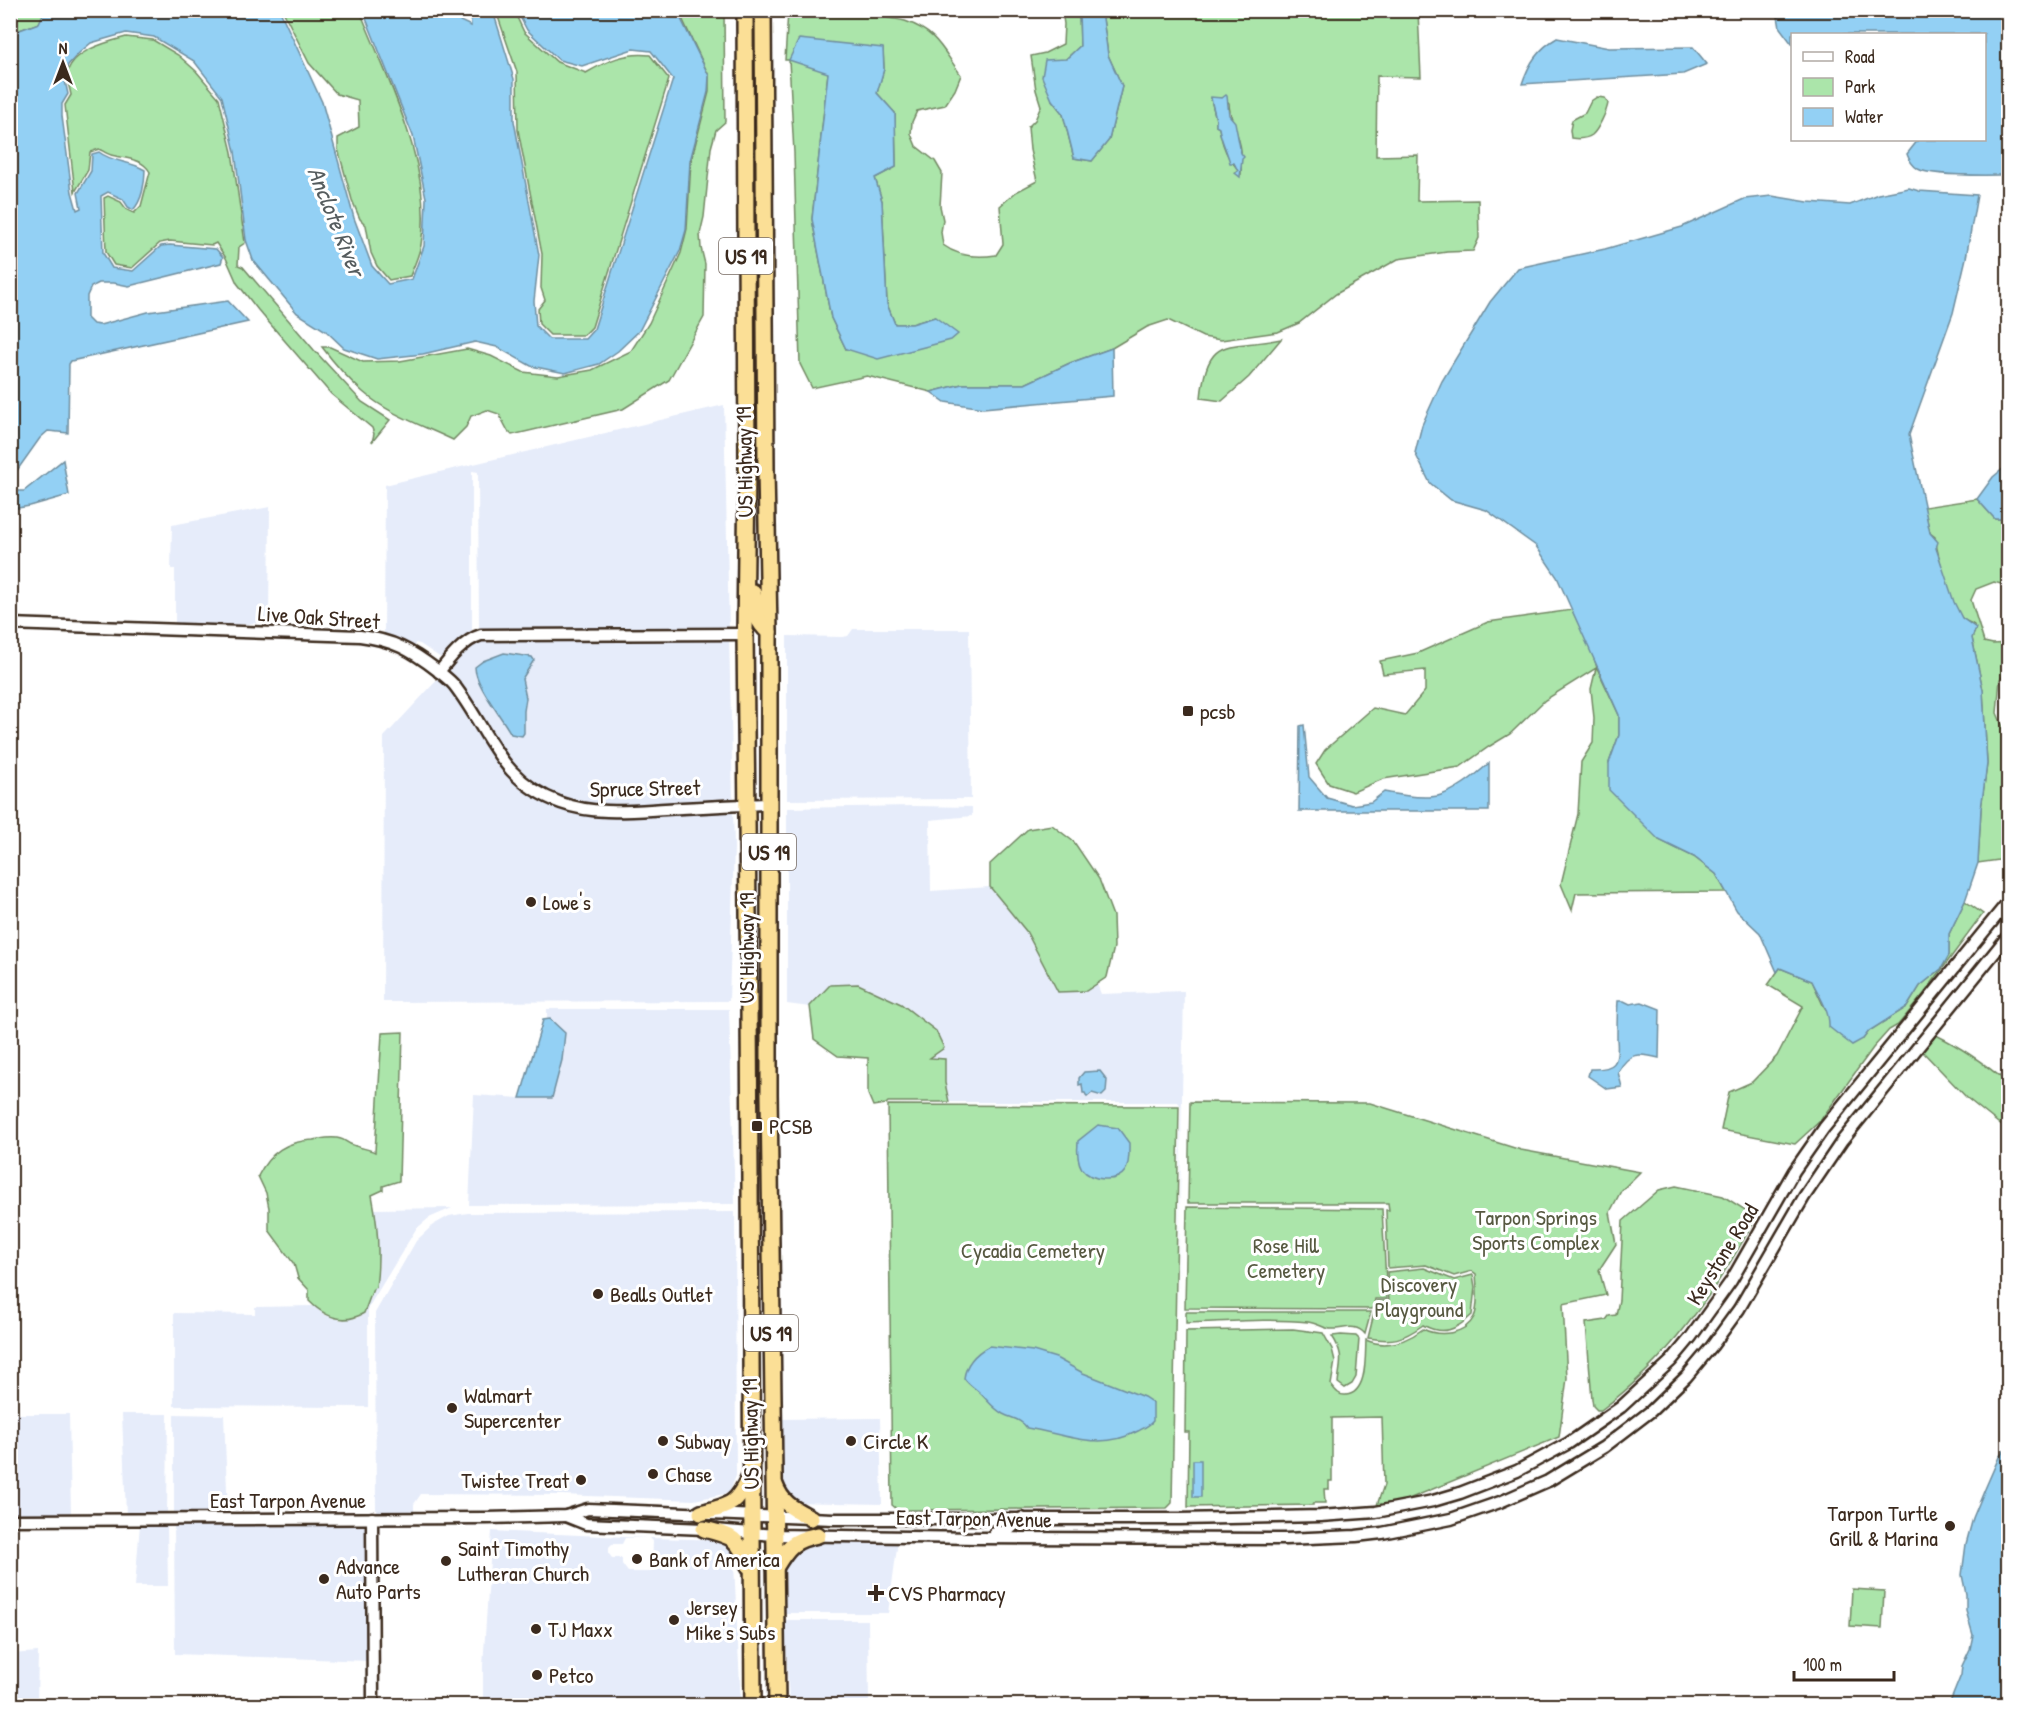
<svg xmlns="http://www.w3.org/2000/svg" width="2019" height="1716" font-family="'Patrick Hand',sans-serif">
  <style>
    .built { fill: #e6ecfa; fill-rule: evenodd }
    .green { fill: #abe5aa; stroke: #738864; stroke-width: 1.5; fill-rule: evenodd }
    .water { fill: #93d0f4; stroke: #708e9e; stroke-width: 1.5 }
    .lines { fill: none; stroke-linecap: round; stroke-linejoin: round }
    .secondary-casing { stroke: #3b2a1e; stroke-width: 15 }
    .highway-casing { stroke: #3b2a1e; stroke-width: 20 }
    .secondary { stroke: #fff; stroke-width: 10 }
    .highway { stroke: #fbdf96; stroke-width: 15 }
    .poi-dot { fill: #3b2a1e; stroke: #fff; stroke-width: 2 }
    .labels { text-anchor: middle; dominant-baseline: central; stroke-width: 6; stroke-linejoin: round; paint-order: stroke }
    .shield { fill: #fff; stroke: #766a62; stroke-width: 1.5 }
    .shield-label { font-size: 21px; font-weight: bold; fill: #3b2a1e }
    .street-label { font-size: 22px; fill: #3b2a1e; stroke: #fff }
    .poi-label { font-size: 22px; fill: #3b2a1e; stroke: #fff; text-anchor: start }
    .park-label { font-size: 22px; fill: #575941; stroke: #fff }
    .water-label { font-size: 24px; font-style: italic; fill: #555c5e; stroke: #fff }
  </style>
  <rect width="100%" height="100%" fill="#fff"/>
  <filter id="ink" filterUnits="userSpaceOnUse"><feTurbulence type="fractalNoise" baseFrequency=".0167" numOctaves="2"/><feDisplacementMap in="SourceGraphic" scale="12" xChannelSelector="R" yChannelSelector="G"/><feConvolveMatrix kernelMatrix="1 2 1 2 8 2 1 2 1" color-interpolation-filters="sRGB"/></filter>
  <g filter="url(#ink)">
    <g class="built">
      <polygon points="724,405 729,630 479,632 478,472 472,471 472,635 444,660 420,644 415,643 415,648 384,636 385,485"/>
      <polygon points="270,507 269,622 208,627 175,626 175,569 171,569 172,525"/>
      <polygon points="853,629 969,629 971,799 787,800 787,636 843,637 848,636"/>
      <path d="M729 637 733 801 623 807 593 806 562 799 546 791 515 771 444 671 459 655 479 640ZM504 653 521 654 534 660 522 679 526 698 524 711V733L511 734 489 700 475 673 483 661Z"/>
      <polygon points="439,678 449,686 500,764 561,807 733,809 734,847 729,1001 383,1002 384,737"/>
      <polygon points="914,806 972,807 972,816 930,820 931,891 990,887 1026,931 1058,992 1086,991 1097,984 1101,994 1184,991 1177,1365 1181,1106 1178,1102 949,1102 945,1083 945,1060 930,1058 943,1048 936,1031 901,1004 858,984 830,985 810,1007 787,1004 787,808"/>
      <polygon points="547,1009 729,1009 735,1204 469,1205 474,1095 520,1098 552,1097 551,1020 547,1019"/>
      <polygon points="452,1208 429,1218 416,1229 368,1308 368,1407 174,1406 174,1313 255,1314 255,1307 314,1306 325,1315 341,1320 357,1318 364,1313 379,1267 374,1209"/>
      <polygon points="735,1212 736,1476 729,1493 694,1500 561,1495 421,1494 414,1504 414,1511 376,1512 375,1313 416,1241 433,1225 449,1216 468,1213"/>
      <polygon points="10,1414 69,1414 71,1514 15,1513 14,1516 11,1516"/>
      <polygon points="122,1414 168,1414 167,1516 126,1515"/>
      <polygon points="174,1414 224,1415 228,1515 174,1516"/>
      <polygon points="880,1418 882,1504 789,1502 778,1479 778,1419"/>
      <polygon points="366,1522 369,1527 369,1661 175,1654 174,1523"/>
      <polygon points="140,1524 167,1524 168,1586 135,1586"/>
      <polygon points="492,1531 647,1538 625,1538 622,1544 612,1544 609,1547 609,1554 612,1558 622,1558 622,1564 628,1572 649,1572 652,1569 653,1541 650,1538 730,1540 733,1544 741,1705 483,1706 483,1666"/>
      <polygon points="817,1539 898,1541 888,1613 785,1613 783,1567 800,1544"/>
      <polygon points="785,1620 868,1620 869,1705 789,1705"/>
      <polygon points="38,1652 37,1705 11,1705 11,1654"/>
    </g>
    <g class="green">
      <path d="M705 10 724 11 725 122 716 130 711 148 704 217 700 234 701 248 705 264 704 317 669 380 623 409 512 435 508 431 499 414 487 410 471 416 466 427 453 440C424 426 388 414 363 392 348 379 334 363 322 347H330L363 362 400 361 467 349 491 356 523 372 558 376 592 370 631 351 649 323 681 253 687 229 691 161 709 92V76L681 16Z"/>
      <polygon points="11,11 45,11 39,23 17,31 11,37"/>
      <path d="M283 11H360C388 81 434 168 421 245 419 255 414 266 410 276L389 280 377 266 371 253 366 225 360 219 352 200 338 149V138L359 127 358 100 337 94 309 63Z"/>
      <path d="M496 11H514L524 32 557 62 586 73C607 61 625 52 650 55L669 79 592 327 584 335H550L539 324 538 309 545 300 541 288 542 254 518 130 517 72Z"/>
      <path d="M788 11H874C884 19 893 18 905 21 937 32 942 49 961 75L955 90 945 105 917 111 912 122 911 134 916 146 935 161 942 173 940 206 943 220 941 232 943 245C959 257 977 258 996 255L1003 244 1000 206 1016 192 1037 181 1030 150 1028 127 1035 120 1041 106 1036 90 1031 56 1045 53 1063 44 1064 24 1062 11H1079L1080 46 1066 59 1052 100 1063 114 1074 158 1092 161 1109 140 1122 86 1108 55 1102 11H1418L1421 77 1377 76 1376 156 1418 155 1417 201 1478 200 1479 238 1473 251 1447 252 1398 259 1336 294 1299 323 1278 332 1221 340 1203 337 1168 320 1147 327 1112 348 1070 363 1025 384H962L931 392 867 376 812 388 800 364 794 153 789 60H785ZM799 40 883 49 884 69 877 93 895 113 896 167 875 178 882 201 887 304 895 324H912L935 317 846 349 831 318 812 219 828 73ZM1211 98H1224L1229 103C1229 119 1239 133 1241 150 1242 158 1241 166 1241 174L1236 172 1238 171C1236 165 1232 163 1229 158 1224 149 1221 139 1219 128L1216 126C1217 115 1212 109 1211 98Z"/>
      <path d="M126 37 153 40 178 55 196 71 219 98 232 152 245 243 239 247 238 265 243 267 314 350 362 402 390 420 372 442 374 434 372 428 331 394 258 310 237 283 226 258 216 243 212 245 170 241 160 243 132 268 114 265 106 252 104 198 108 196 121 202 127 210 134 213 141 206 150 172C142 158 126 159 111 155 107 154 103 151 99 149L90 152 88 170 75 192 65 105 71 95C70 89 67 81 67 75 70 51 107 42 126 37Z"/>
      <path d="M1597 97 1605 98 1608 103C1607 111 1598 130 1592 135 1586 139 1577 139 1571 138L1570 130 1572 120 1585 113 1591 101Z"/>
      <path d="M1281 339 1249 377 1222 401 1201 398C1207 332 1230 350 1281 339Z"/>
      <path d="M1977 499 1995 519H2008V586L1994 582 1976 589 1971 600 1984 642 1993 644 2008 643V672L2000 679 1997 713 2008 739V856L2006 859 1978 863 1981 809 1987 764 1983 690 1972 638 1975 631 1974 625C1971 623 1965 621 1962 618 1951 605 1937 553 1935 537L1930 533 1924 507Z"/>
      <polygon points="1572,610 1593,654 1597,668 1619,715 1619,735 1609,763 1659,840 1694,857 1716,874 1726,892 1576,893 1572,910 1561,884 1578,814 1581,762 1593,743 1594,718 1591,689 1596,668 1545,700 1510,734 1490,746 1460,767 1383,779 1353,792 1329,784 1316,764 1325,750 1373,708 1405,715 1425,691 1425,670 1383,674 1380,661 1418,653 1488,622"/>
      <polygon points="1052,825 1074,842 1099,879 1113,916 1114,947 1107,977 1086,991 1058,992 1026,931 990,887 990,864 1028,829"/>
      <polygon points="1965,901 1983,914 1923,995 1898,1025 1889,1030 1873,1048 1820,1121 1795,1144 1721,1130 1729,1092 1752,1082 1777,1056 1803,1006 1768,985 1780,968 1812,981 1823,1005 1830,1015 1863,1039 1869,1031 1907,1007 1920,986 1941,969 1949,955 1949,934"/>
      <polygon points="858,984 901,1004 936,1031 944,1048 930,1058 945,1059 945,1083 949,1102 888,1102 886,1104 873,1106 868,1094 868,1058 838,1056 814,1039 810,1006 830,985"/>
      <path d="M403 1032 399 1181 383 1186V1190L372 1195C378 1225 380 1256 376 1287L373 1289 364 1313C344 1325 325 1317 309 1301V1290L298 1278 294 1264 269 1230V1208L266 1193 258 1176C270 1152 287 1141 313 1140 322 1139 331 1136 341 1139 345 1140 348 1144 353 1145 360 1148 369 1149 375 1152L382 1033Z"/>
      <path d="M1936 1035C1963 1048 1985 1064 2008 1083V1131L1967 1098 1922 1051Z"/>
      <path d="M1190 1102 1370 1103 1521 1150 1640 1172 1621 1191 1610 1212 1616 1244 1599 1270 1606 1295 1563 1304 1567 1378 1559 1437 1394 1505 1376 1508 1384 1485 1382 1417 1332 1418V1481H1329V1489H1324L1325 1503H1313V1505L1188 1507 1189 1432H1185L1186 1331 1293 1329 1323 1333 1332 1349 1335 1361 1331 1385C1335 1390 1339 1396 1346 1395 1368 1393 1365 1355 1366 1340 1387 1349 1407 1341 1423 1329 1439 1337 1465 1335 1474 1317 1479 1307 1477 1285 1476 1274L1472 1271 1454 1276 1426 1265 1388 1268 1386 1210H1389L1388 1203H1188Z"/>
      <polygon points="888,1105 1179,1106 1172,1503 1167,1508 898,1510 892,1505"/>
      <path d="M1676 1186 1723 1196 1755 1216 1753 1223C1714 1294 1667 1361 1601 1410H1597L1593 1406 1592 1399 1586 1323 1606 1320 1609 1316 1616 1315 1619 1300 1623 1221 1659 1190Z"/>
      <polygon points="1187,1207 1382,1209 1387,1299 1375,1299 1373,1309 1185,1308"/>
      <path d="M1424 1268 1454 1280 1473 1275 1475 1287 1472 1315C1456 1330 1443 1336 1423 1325 1402 1340 1393 1342 1368 1338L1377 1301H1389L1387 1272Z"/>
      <path d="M1186 1312H1371L1365 1334C1355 1322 1343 1330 1330 1329 1324 1328 1316 1323 1308 1322 1268 1318 1226 1322 1186 1323Z"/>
      <path d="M1341 1335 1356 1336 1359 1339 1356 1377 1352 1384 1345 1388 1338 1383C1340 1362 1345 1356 1332 1336Z"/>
      <polygon points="1852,1589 1884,1591 1882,1628 1850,1626"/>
    </g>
    <g class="water">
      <path d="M45 10 280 11 322 102 354 218 372 266 388 284 412 279 424 246 426 198 413 136 363 11H451L460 21 471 26 470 11H493L514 79V121L539 255 534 301 536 326 549 339H585L594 329 673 79 651 51 633 49 582 66 559 60 527 30 517 11H677L709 76 708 92 690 161 686 230 680 251 639 331 618 351 599 364 565 373 531 366 497 347 475 342 423 354 377 359 344 348 326 331 297 313 253 260 246 240 235 152 222 97 194 61 154 37 126 33 91 43 79 53 68 65 64 76 68 94 62 104V116L72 192 77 210 81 208 78 193 91 171 92 154 99 152C113 163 129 160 145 170 145 183 142 201 133 210L128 207 123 199 108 192 101 196 103 253 112 268 133 271 161 246 170 245 216 249 223 257 221 263 129 286 114 283H99L91 287 87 296V318L93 324 100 325 148 312 228 301 248 322 71 361 69 364 68 433 48 431 40 438 11 479V37L17 31 39 23Z"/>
      <polygon points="1079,11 1102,11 1108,55 1122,86 1109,140 1092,161 1074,158 1063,114 1052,100 1042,77 1045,60 1066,59 1080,46"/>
      <path d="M1777 11H2008V175C1990 175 1932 177 1918 169 1912 165 1909 160 1907 154L1918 140H1984V34H1792V44L1780 28Z"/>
      <path d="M1557 38 1609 48 1693 47 1707 64 1683 74 1522 84C1529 63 1538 49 1557 38Z"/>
      <polygon points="799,39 883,48 884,69 877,93 895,113 896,167 875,178 882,201 887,304 895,324 912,324 935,317 958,334 951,340 878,359 846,349 831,318 812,219 828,73 789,60"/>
      <path d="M1226 95 1227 96 1229 115 1235 122 1241 153 1244 157 1242 159 1240 177 1235 173 1238 171 1234 163H1230C1227 151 1221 141 1219 128L1216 126C1217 115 1212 108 1211 97L1222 98Z"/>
      <path d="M1909 188 1919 191 1977 195 1966 258 1953 313 1909 435 1930 533 1938 542 1936 548 1954 602 1962 618 1976 628 1972 638 1983 690 1987 764 1981 809 1978 863 1965 901 1949 934V955L1941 969 1920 986 1907 1007 1869 1031 1863 1039 1852 1045 1829 1027C1830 1011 1819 996 1812 981L1780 968 1777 972 1760 933 1737 911 1716 874 1694 857 1659 840 1609 790V763L1619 735V715L1557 577 1536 546 1486 510 1451 500 1430 483 1415 453 1422 425 1442 381 1490 302 1518 268 1605 249 1682 227 1744 199 1772 196 1808 202 1850 205 1878 194Z"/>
      <polygon points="1112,348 1113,396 983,408 945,402 931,392 962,384 1025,384 1070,363"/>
      <polygon points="63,460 69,495 30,506 11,509 11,484 14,491 24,491"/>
      <polygon points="2004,468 2008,468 2008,519 1995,519 1977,499 1993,477"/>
      <path d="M504 653 532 657 534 660 522 679 526 698 524 711V733L522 736 511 734C502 717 475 685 475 667L483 661Z"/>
      <path d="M1304 725 1309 777 1327 798 1352 805 1371 802 1384 792C1399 795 1426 800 1441 795 1459 789 1476 775 1489 763V811H1299L1300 726Z"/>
      <path d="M1618 1001H1624L1630 1004 1642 1002 1660 1009 1659 1058C1638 1053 1629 1052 1618 1072L1622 1087 1607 1089 1588 1076 1590 1069C1616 1070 1619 1063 1617 1039 1617 1026 1617 1014 1618 1001Z"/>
      <polygon points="550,1019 565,1033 562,1060 552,1098 520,1098 543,1020"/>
      <polygon points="1100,1071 1107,1080 1106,1092 1102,1096 1092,1093 1087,1097 1085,1093 1083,1093 1082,1084 1079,1085 1079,1078 1084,1072"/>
      <path d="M1098 1125 1118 1128 1129 1143C1129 1151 1130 1164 1125 1171 1117 1183 1091 1181 1082 1169 1077 1161 1077 1151 1078 1141Z"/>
      <path d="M989 1346 1033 1351 1056 1358 1083 1373 1144 1397 1153 1403V1421C1149 1426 1144 1428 1138 1431 1099 1452 1066 1434 1027 1428 1021 1419 1013 1419 1003 1414 993 1408 989 1402 982 1395 976 1388 969 1386 964 1378 966 1363 976 1353 989 1346Z"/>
      <polygon points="2008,1446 2008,1705 1949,1705 1961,1675 1962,1666 1970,1649 1973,1635 1966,1611 1966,1594 1962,1575 1966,1544 1973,1518 1985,1489 1999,1457"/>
      <rect x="1193" y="1460" width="8" height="37"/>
      <polygon points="278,1699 308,1700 324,1705 278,1705"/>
    </g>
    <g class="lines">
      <g class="secondary-casing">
        <g id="secondary">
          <path d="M10 624 360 636C393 640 411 650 437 670 443 675 449 679 454 685 491 733 498 780 561 803 594 815 631 811 665 809 700 807 735 805 769 804"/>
          <path d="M439 672C449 659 464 640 481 635L745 634"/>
          <polyline points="566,1516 586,1524 704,1529 774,1535 978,1538 1285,1539 1356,1536 1382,1533 1451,1519 1500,1502 1548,1481 1604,1447 1651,1411 1686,1377 1712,1346 1739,1309 1804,1197 1842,1141 2008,936"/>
          <polyline points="372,1518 373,1706"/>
          <polyline points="10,1520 487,1518 566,1516 588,1509 833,1519 1180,1519 1320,1516 1376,1512 1433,1501 1460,1493 1517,1471 1569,1443 1621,1407 1671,1361 1691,1337 1731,1281 1794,1171 1824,1128 2008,902"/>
          <polyline points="995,1532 1007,1532 1022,1518"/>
        </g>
      </g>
      <g class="highway-casing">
        <g id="highway">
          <polyline points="745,10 747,469 745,634 749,1005 753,1706"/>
          <polyline points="763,10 766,470 769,632 769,1094 777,1706"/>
          <path d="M753 592C755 608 755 621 769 632"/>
          <path d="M775 1485C782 1504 794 1509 811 1518"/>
          <path d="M701 1513C732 1505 736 1505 750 1476"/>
          <path d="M704 1529C732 1536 738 1537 749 1566"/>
          <path d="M775 1568C788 1546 793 1540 818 1535"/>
        </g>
      </g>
      <use href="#secondary" class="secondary"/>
      <use href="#highway" class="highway"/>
    </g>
  </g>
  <g class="poi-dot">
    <rect x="1182" y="705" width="12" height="12" rx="3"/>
    <circle cx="531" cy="902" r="6"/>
    <rect x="751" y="1120" width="12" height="12" rx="3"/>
    <circle cx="598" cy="1294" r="6"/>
    <circle cx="452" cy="1408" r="6"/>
    <circle cx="663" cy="1441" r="6"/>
    <circle cx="851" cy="1441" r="6"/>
    <circle cx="653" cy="1474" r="6"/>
    <circle cx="581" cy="1480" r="6"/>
    <circle cx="1950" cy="1526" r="6"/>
    <circle cx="637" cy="1559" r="6"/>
    <circle cx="446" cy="1561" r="6"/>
    <circle cx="324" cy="1579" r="6"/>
    <path d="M873 1584h6v6h6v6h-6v6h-6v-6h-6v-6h6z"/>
    <circle cx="674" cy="1620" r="6"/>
    <circle cx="536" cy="1629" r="6"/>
    <circle cx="537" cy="1675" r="6"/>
  </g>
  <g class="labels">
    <g class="shield">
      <rect x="719" y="238" width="54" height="36" rx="4.5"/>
      <rect x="742" y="834" width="54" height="36" rx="4.5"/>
      <rect x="744" y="1315" width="54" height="36" rx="4.5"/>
    </g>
    <g class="shield-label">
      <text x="746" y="256">US 19</text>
      <text x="769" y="852">US 19</text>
      <text x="771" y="1333">US 19</text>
    </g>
    <g class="street-label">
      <text transform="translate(744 462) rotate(-91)">US Highway 19</text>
      <text transform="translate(319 617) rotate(4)">Live Oak Street</text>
      <text transform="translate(645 788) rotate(-1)">Spruce Street</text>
      <text transform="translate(746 948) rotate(-90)">US Highway 19</text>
      <text transform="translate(1722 1254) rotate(-58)">Keystone Road</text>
      <text transform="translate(750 1434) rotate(-91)">US Highway 19</text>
      <text x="288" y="1500">East Tarpon Avenue</text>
      <text transform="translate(974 1518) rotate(1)">East Tarpon Avenue</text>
    </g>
    <g class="poi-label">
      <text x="1200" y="711">pcsb</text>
      <text x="543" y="902">Lowe's</text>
      <text x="769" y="1126">PCSB</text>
      <text x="610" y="1294">Bealls Outlet</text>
      <text x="464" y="1395">Walmart<tspan x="464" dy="25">Supercenter</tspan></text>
      <text x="675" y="1441">Subway</text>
      <text x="863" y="1441">Circle K</text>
      <text x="665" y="1474">Chase</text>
      <text x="569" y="1480" text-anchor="end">Twistee Treat</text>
      <text x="1938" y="1513" text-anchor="end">Tarpon Turtle<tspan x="1938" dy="25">Grill &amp; Marina</tspan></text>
      <text x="458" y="1548">Saint Timothy<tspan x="458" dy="25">Lutheran Church</tspan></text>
      <text x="649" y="1559">Bank of America</text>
      <text x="336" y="1566">Advance<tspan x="336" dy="25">Auto Parts</tspan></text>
      <text x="888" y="1593">CVS Pharmacy</text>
      <text x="686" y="1607">Jersey<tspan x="686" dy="25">Mike's Subs</tspan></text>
      <text x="548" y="1629">TJ Maxx</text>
      <text x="549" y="1675">Petco</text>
    </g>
    <g class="park-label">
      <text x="1536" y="1217">Tarpon Springs<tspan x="1536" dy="25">Sports Complex</tspan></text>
      <text x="1286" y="1245">Rose Hill<tspan x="1286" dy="25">Cemetery</tspan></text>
      <text x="1033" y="1250">Cycadia Cemetery</text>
      <text x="1419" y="1284">Discovery<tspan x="1419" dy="25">Playground</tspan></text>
    </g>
    <g class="water-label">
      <text transform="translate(337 221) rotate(68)">Anclote River</text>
    </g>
  </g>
  <rect width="2019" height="1716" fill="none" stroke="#fff" stroke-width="36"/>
  <rect x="18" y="18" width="1983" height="1680" fill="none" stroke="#3b2a1e" stroke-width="2" filter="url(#ink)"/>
  <rect x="1791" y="33" width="195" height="108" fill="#ffffff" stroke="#b1aaa5" stroke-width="1.5"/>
  <rect x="1803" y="52" width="30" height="9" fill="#ffffff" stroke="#b1aaa5" stroke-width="1.5"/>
  <text x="1845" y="63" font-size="18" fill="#3b2a1e">Road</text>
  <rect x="1803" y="78" width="30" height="18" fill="#abe5aa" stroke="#b1aaa5" stroke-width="1.5"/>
  <text x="1845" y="93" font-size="18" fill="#3b2a1e">Park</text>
  <rect x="1803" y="108" width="30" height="18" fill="#93d0f4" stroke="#b1aaa5" stroke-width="1.5"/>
  <text x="1845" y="123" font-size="18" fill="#3b2a1e">Water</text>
  <g transform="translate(63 63)" stroke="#ffffff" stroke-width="4.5" paint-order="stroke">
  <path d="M0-4.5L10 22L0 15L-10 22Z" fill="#3b2a1e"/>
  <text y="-9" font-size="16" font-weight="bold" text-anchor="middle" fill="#3b2a1e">N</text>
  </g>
  <path d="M1794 1671v9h100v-9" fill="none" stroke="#3b2a1e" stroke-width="3"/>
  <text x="1803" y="1671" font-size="18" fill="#3b2a1e" stroke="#ffffff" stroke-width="4.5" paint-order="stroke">100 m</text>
</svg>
